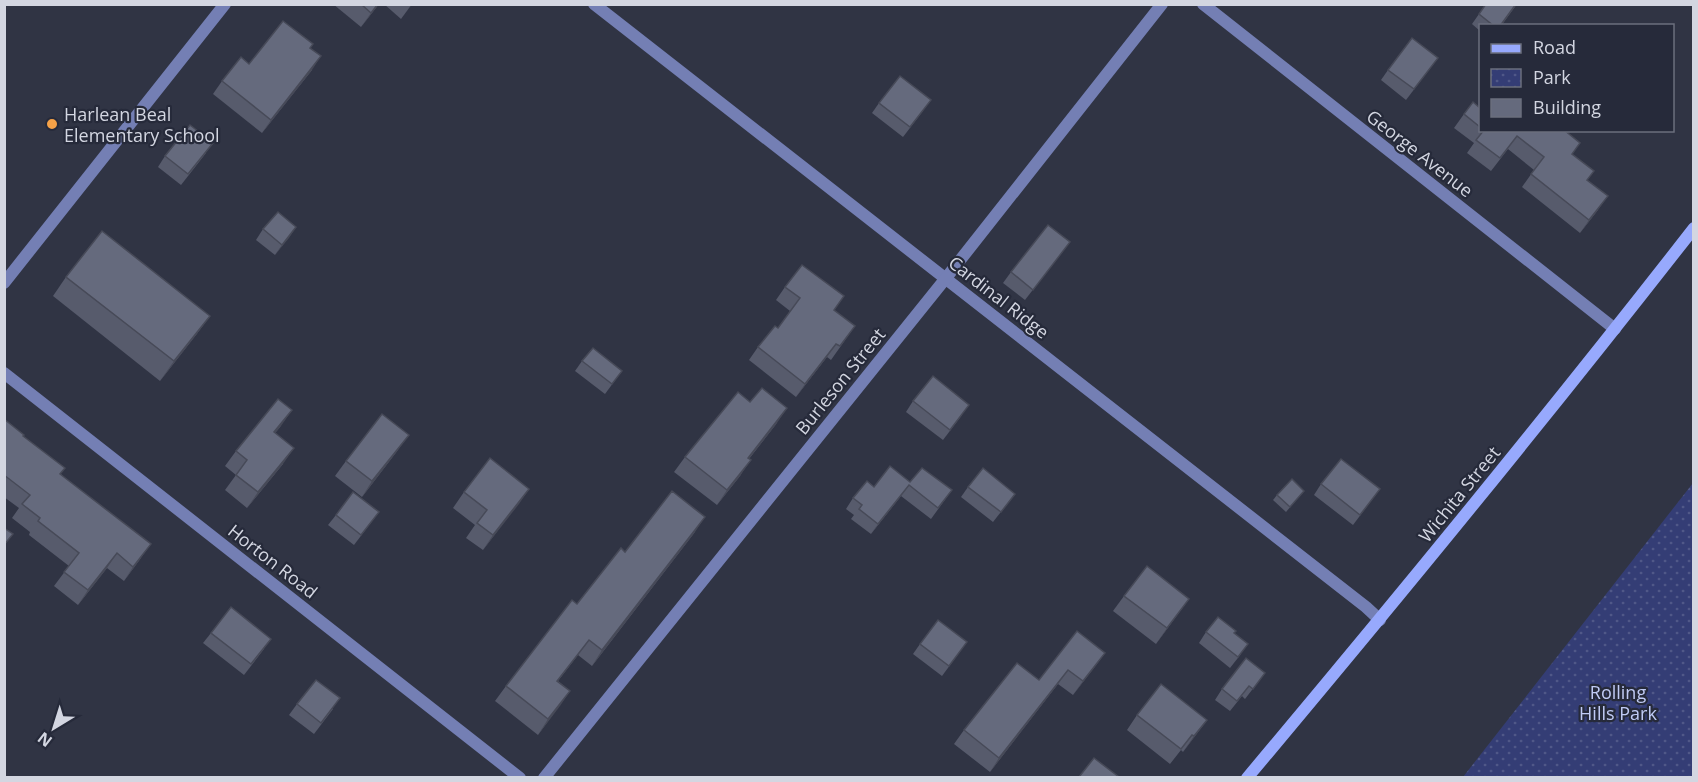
<svg xmlns="http://www.w3.org/2000/svg" width="1698" height="782" font-family="'Open Sans',sans-serif">
  <style>
    .park { fill: url(#park-dots) }
    .lines { fill: none; stroke-linecap: round; stroke-linejoin: round }
    .minor { stroke: #747fb4; stroke-width: 12 }
    .tertiary { stroke: #747fb4; stroke-width: 12 }
    .secondary { stroke: #97a9fd; stroke-width: 12 }
    .wall { fill: #575b6c }
    .shaded-wall { fill: #474a58 }
    .building { fill: #656a7d; stroke: #474a58; stroke-width: 1.5 }
    .poi-dot { fill: #f6a248; stroke: #262a3a; stroke-width: 2 }
    .labels { text-anchor: middle; dominant-baseline: central; stroke-width: 4.5; stroke-linejoin: round; paint-order: stroke }
    .poi-label { font-size: 18px; fill: #d3d6e1; stroke: #262a3a; text-anchor: start }
    .street-label { font-size: 18px; fill: #d3d6e1; stroke: #262a3a }
    .park-label { font-size: 18px; fill: #c0cbf5; stroke: #262a3a }
  </style>
  <defs>
    <pattern id="park-dots" width="8" height="8" patternUnits="userSpaceOnUse" patternTransform="scale(1.5)"><rect width="8" height="8" fill="#343d75"/><path d="M2 2h.1M6 6h.1" fill="none" stroke="#505888" stroke-width="1.8" stroke-linecap="round"/></pattern>
  </defs>
  <rect width="100%" height="100%" fill="#303444"/>
  <polygon class="park" points="1693,483 1693,777 1463,777"/>
  <g class="lines">
    <g class="minor">
      <polyline points="594,4 1366,607 1380,620"/>
      <polyline points="1203,4 1615,329"/>
      <polyline points="544,778 946,278 1162,4"/>
    </g>
    <g class="tertiary">
      <polyline points="4,283 225,4"/>
      <polyline points="4,373 520,778"/>
    </g>
    <path class="secondary" d="M1247 778C1399 597 1549 414 1694 228"/>
  </g>
  <g class="wall">
    <polygon points="333,4 379,4 361,27"/>
    <polygon points="384,4 412,4 401,19"/>
    <polygon points="1517,4 1501,26 1480,26 1480,31 1472,24 1479,14"/>
    <polygon points="311,48 312,70 262,133 213,94 222,81 249,64"/>
    <polygon points="1438,58 1406,100 1381,80 1388,70"/>
    <polygon points="879,103 923,111 903,137 872,113"/>
    <polygon points="1464,114 1480,127 1480,130 1564,130 1572,154 1594,171 1587,180 1598,210 1580,233 1522,187 1534,170 1508,149 1491,171 1467,153 1474,143 1454,128"/>
    <polygon points="206,153 181,185 158,167 165,156"/>
    <polygon points="296,227 275,255 256,240 263,229"/>
    <polygon points="1062,252 1025,300 1003,283 1011,272"/>
    <polygon points="66,277 210,316 196,335 160,381 53,296"/>
    <polygon points="785,287 834,311 855,326 831,360 827,357 796,397 749,360 758,347 778,328 790,311 776,300"/>
    <polygon points="582,361 622,371 605,394 575,371"/>
    <polygon points="913,401 962,415 943,440 906,412"/>
    <polygon points="4,419 61,474 141,558 124,581 107,568 78,605 54,586 69,566 29,535 30,532 12,518 19,508 4,497"/>
    <polygon points="777,423 749,459 740,476 717,505 674,472 685,457"/>
    <polygon points="281,426 275,433 283,464 247,508 225,490 236,475 225,466 236,451"/>
    <polygon points="398,450 362,497 335,476 346,461"/>
    <polygon points="935,478 952,490 931,519 901,496 871,534 851,519 854,515 846,509 853,498 874,487"/>
    <polygon points="1321,484 1380,489 1353,525 1314,495"/>
    <polygon points="968,487 1015,494 993,522 961,497"/>
    <polygon points="529,489 483,550 466,538 475,525 453,508 464,492"/>
    <polygon points="1304,491 1286,512 1273,500 1277,495"/>
    <polygon points="379,512 354,545 328,525 336,515"/>
    <polygon points="695,532 592,666 578,655 558,681 570,691 538,735 495,701 506,686 577,604 625,552"/>
    <polygon points="1124,596 1189,599 1156,644 1113,611"/>
    <polygon points="1206,632 1234,633 1241,654 1230,668 1199,643"/>
    <polygon points="211,633 264,649 244,675 203,643"/>
    <polygon points="920,644 959,653 942,676 913,654"/>
    <polygon points="1105,653 1073,695 1058,684 990,772 954,744 964,730 1039,680"/>
    <polygon points="1265,673 1245,699 1242,696 1230,711 1215,700 1222,689"/>
    <polygon points="297,704 333,709 314,734 289,715"/>
    <polygon points="1137,715 1207,720 1183,752 1181,750 1170,764 1127,730"/>
  </g>
  <g class="shaded-wall">
    <polygon points="378,4 379,4 361,27 371,13"/>
    <polygon points="321,56 312,70 262,133 271,120"/>
    <polygon points="1608,196 1598,210 1580,233 1589,220"/>
    <polygon points="296,227 289,238 275,255 282,245"/>
    <polygon points="210,316 196,335 160,381 174,361"/>
    <polygon points="836,344 827,357 796,397 805,384"/>
    <polygon points="787,408 777,423 737,474 748,458"/>
    <polygon points="292,410 281,426 263,448 274,432"/>
    <polygon points="409,435 398,450 362,497 372,481"/>
    <polygon points="294,448 283,464 247,508 258,492"/>
    <polygon points="751,460 740,476 717,505 727,490"/>
    <polygon points="909,485 901,496 871,534 878,524"/>
    <polygon points="529,489 519,504 483,550 493,535"/>
    <polygon points="705,517 695,532 592,666 602,650"/>
    <polygon points="151,544 141,558 124,581 133,567"/>
    <polygon points="117,553 107,568 78,605 88,590"/>
    <polygon points="1189,599 1156,644 1167,628"/>
    <polygon points="589,640 578,655 546,696 557,681"/>
    <polygon points="1105,653 1095,667 1073,695 1083,681"/>
    <polygon points="1068,670 1058,684 990,772 999,758"/>
    <polygon points="570,691 560,706 538,735 548,719"/>
    <polygon points="1207,720 1196,735 1183,752 1194,736"/>
  </g>
  <g class="building">
    <polygon points="361,4 378,4 371,13"/>
    <polygon points="1486,4 1516,4 1500,26 1494,26 1479,14"/>
    <polygon points="283,21 313,44 310,48 321,56 271,120 222,81 241,57 249,64"/>
    <polygon points="1412,38 1438,58 1414,89 1388,70"/>
    <polygon points="900,76 931,100 910,127 879,103"/>
    <polygon points="1473,102 1480,108 1480,127 1464,114"/>
    <polygon points="190,125 213,143 188,174 165,156"/>
    <polygon points="1484,130 1564,130 1580,143 1572,154 1594,171 1587,180 1608,196 1589,220 1531,174 1544,157 1517,136 1500,158 1476,140"/>
    <polygon points="278,212 296,227 282,245 263,229"/>
    <polygon points="1048,225 1070,242 1033,290 1011,272"/>
    <polygon points="102,231 210,316 174,361 66,277"/>
    <polygon points="802,265 844,296 834,310 855,326 840,346 836,344 805,384 758,347 775,326 778,328 800,298 785,287"/>
    <polygon points="593,348 622,371 612,384 582,361"/>
    <polygon points="933,376 969,405 950,430 913,401"/>
    <polygon points="762,388 787,408 748,458 751,460 727,490 685,457 738,392 750,402"/>
    <polygon points="278,399 292,410 274,432 294,448 258,492 236,475 247,460 236,451"/>
    <polygon points="382,414 409,435 372,481 346,461"/>
    <polygon points="4,419 24,435 23,436 65,468 60,474 151,544 133,567 117,553 88,590 64,572 79,553 38,521 40,518 22,504 30,495 4,475"/>
    <polygon points="490,458 529,489 493,535 477,523 487,510 464,492"/>
    <polygon points="1341,459 1380,489 1360,515 1321,484"/>
    <polygon points="890,466 910,482 922,468 952,490 938,508 909,485 878,524 859,509 862,505 853,498 867,481 874,487"/>
    <polygon points="983,468 1015,494 1001,512 968,487"/>
    <polygon points="1292,479 1304,491 1290,507 1277,495"/>
    <polygon points="672,491 705,517 602,650 589,640 557,681 570,691 548,719 506,686 572,600 577,604 621,548 625,552"/>
    <polygon points="353,492 379,512 361,535 336,515"/>
    <polygon points="4,528 13,534 4,545"/>
    <polygon points="1147,566 1189,599 1167,628 1124,596"/>
    <polygon points="231,607 271,639 251,664 211,633"/>
    <polygon points="1218,617 1236,631 1234,633 1248,644 1238,657 1206,632"/>
    <polygon points="938,620 967,642 949,666 920,644"/>
    <polygon points="1077,631 1105,653 1083,681 1068,670 999,758 964,730 1017,663 1039,680"/>
    <polygon points="1246,658 1265,673 1253,689 1249,686 1237,701 1222,689"/>
    <polygon points="316,680 340,698 321,723 297,704"/>
    <polygon points="1161,684 1207,720 1194,736 1192,735 1181,749 1137,715"/>
    <polygon points="1094,758 1119,777 1079,777"/>
  </g>
  <circle class="poi-dot" cx="52" cy="124" r="6"/>
  <g class="labels">
    <g class="poi-label">
      <text x="64" y="114">Harlean Beal<tspan x="64" dy="21">Elementary School</tspan></text>
    </g>
    <g class="street-label">
      <text transform="translate(1420 153) rotate(38)">George Avenue</text>
      <text transform="translate(999 297) rotate(38)">Cardinal Ridge</text>
      <text transform="translate(840 381) rotate(-51)">Burleson Street</text>
      <text transform="translate(1459 494) rotate(-51)">Wichita Street</text>
      <text transform="translate(273 561) rotate(38)">Horton Road</text>
    </g>
    <g class="park-label">
      <text x="1618" y="692">Rolling<tspan x="1618" dy="21">Hills Park</tspan></text>
    </g>
  </g>
  <rect width="1698" height="782" fill="none" stroke="#d3d6e1" stroke-width="12"/>
  <rect x="1479" y="24" width="195" height="108" fill="#262a3a" stroke="#6b6f7d" stroke-width="1.5"/>
  <rect x="1491" y="44" width="30" height="9" fill="#97a9fd" stroke="#6b6f7d" stroke-width="1.5"/>
  <text x="1533" y="54" font-size="18" fill="#d3d6e1">Road</text>
  <rect x="1491" y="69" width="30" height="18" fill="url(#park-dots)" stroke="#6b6f7d" stroke-width="1.5"/>
  <text x="1533" y="84" font-size="18" fill="#d3d6e1">Park</text>
  <rect x="1491" y="99" width="30" height="18" fill="#656a7d" stroke="#6b6f7d" stroke-width="1.5"/>
  <text x="1533" y="114" font-size="18" fill="#d3d6e1">Building</text>
  <g transform="translate(54 728) rotate(218)" stroke="#262a3a" stroke-width="4.5" paint-order="stroke">
  <path d="M0-4.5L10 22L0 15L-10 22Z" fill="#d3d6e1"/>
  <text y="-9" font-size="16" font-weight="bold" text-anchor="middle" fill="#d3d6e1">N</text>
  </g>
</svg>
